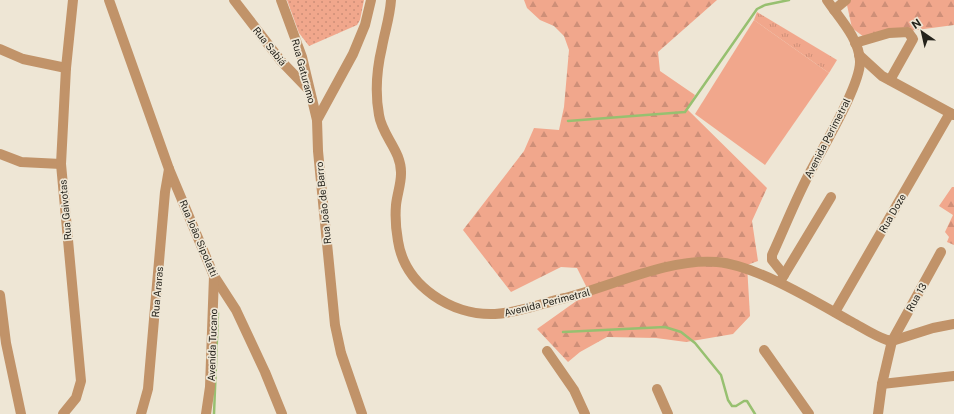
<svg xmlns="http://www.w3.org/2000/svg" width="954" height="414" font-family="'Public Sans',sans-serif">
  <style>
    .grass { fill: url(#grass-dots) }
    .forest { fill: url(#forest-firs) }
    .park { fill: url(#park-tufts) }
    .pitch { fill: #f1a78c }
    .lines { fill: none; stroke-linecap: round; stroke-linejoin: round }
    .stream { stroke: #97c070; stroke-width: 2.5 }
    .minor { stroke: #c19369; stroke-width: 10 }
    .labels { text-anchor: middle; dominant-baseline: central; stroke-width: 3.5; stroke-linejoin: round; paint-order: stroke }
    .street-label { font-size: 10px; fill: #24221b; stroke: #eee6d5 }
  </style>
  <defs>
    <pattern id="grass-dots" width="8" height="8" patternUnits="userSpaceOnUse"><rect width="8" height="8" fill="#f1a78c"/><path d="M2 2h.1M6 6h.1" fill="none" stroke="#ce8f78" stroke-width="1.8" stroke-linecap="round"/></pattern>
    <pattern id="forest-firs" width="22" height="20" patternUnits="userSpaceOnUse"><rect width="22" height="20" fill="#f1a78c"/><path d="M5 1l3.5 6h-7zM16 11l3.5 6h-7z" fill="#ce8f78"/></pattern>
    <pattern id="park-tufts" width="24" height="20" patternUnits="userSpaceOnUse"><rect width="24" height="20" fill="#f1a78c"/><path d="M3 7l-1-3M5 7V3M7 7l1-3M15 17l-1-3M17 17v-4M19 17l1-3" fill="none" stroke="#ce8f78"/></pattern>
  </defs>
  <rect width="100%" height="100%" fill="#eee6d5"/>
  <polygon class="grass" points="287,0 364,0 360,20 357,25 309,46 299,33"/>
  <g class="forest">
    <polygon points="524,0 717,0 658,52 660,71 695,95 687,109 767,188 752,221 758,261 747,265 750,316 733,334 686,342 656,338 607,337 580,352 568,362 537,329 589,292 577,268 561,267 511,292 463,230 524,151 534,128 559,130 564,107 569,50 564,36 554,26 540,20 527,8"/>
    <polygon points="850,0 954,0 954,25 864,37 852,28 847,5"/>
    <polygon points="952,187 954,187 954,245 947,242 949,237 945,232 953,215 939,206"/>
  </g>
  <polygon class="park" points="757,12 837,60 829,73 754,20"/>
  <polygon class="pitch" points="754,20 829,73 765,165 695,114"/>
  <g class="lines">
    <g class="stream">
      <polyline points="568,121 685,112 757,9 765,5 789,0"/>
      <polyline points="563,332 665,327 681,332 695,343 721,375 728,400 732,406 736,406 744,401 747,401 755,414"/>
      <polyline points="214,414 218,313"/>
    </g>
    <g class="minor">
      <polyline points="109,0 169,169 214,276 236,310 265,372 282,414"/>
      <polyline points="234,0 281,61 308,89"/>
      <polyline points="281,0 302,57 317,120"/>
      <path d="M391 0C390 16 385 31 382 47 377 68 375 93 379 115 382 136 402 151 401 174 401 184 397 195 396 205 395 217 396 230 398 241 405 286 452 316 495 314 518 313 543 303 565 298 612 286 669 258 717 262 756 265 816 302 852 322 863 328 875 336 887 340L892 341 933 328 954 324"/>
      <polyline points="834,10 846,0"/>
      <polyline points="855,43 889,33 908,32 913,39 890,80"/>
      <polyline points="0,49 23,59 66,68"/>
      <polyline points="859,55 882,76 954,115"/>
      <polyline points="0,154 21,162 61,164"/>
      <path d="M784 275 772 260V255C783 231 793 206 805 182 817 157 861 86 860 61 859 38 839 18 827 0"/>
      <polyline points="781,280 831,197"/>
      <polyline points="0,295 6,343 21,414"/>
      <polyline points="835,312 950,113"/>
      <polyline points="764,350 809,414"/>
      <polyline points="547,351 574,390 585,414"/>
      <polyline points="882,384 954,376"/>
      <polyline points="657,389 668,414"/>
      <polyline points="63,414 76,398 81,381 61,164 66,68 73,0"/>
      <polyline points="141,414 148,389 165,192 169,169"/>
      <polyline points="206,414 210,387 214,276"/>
      <polyline points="362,414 341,353 335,325 318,151 317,120 353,54 365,25 371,0"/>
      <polyline points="878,414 882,384 892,341 941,252"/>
    </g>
  </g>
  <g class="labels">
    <g class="street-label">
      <text transform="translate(270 46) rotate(51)">Rua Sabiá</text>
      <text transform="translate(304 71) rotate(75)">Rua Gaturamo</text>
      <text transform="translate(827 138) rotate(-63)">Avenida Perimetral</text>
      <text transform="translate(323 203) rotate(-96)">Rua João de Barro</text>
      <text transform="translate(65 210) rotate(-95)">Rua Gaivotas</text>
      <text transform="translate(892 213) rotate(-60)">Rua Doze</text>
      <text transform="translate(199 238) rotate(67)">Rua João Sipolatti</text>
      <text transform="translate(157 292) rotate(-85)">Rua Araras</text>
      <text transform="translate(916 297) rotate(-61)">Rua 13</text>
      <text transform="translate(547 302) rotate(-14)">Avenida Perimetral</text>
      <text transform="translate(212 345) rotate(-88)">Avenida Tucano</text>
    </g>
  </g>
  <g transform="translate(922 32) rotate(326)" stroke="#eee6d5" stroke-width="3" paint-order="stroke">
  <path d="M0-3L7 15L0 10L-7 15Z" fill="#24221b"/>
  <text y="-6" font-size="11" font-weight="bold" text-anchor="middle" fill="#24221b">N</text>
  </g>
</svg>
